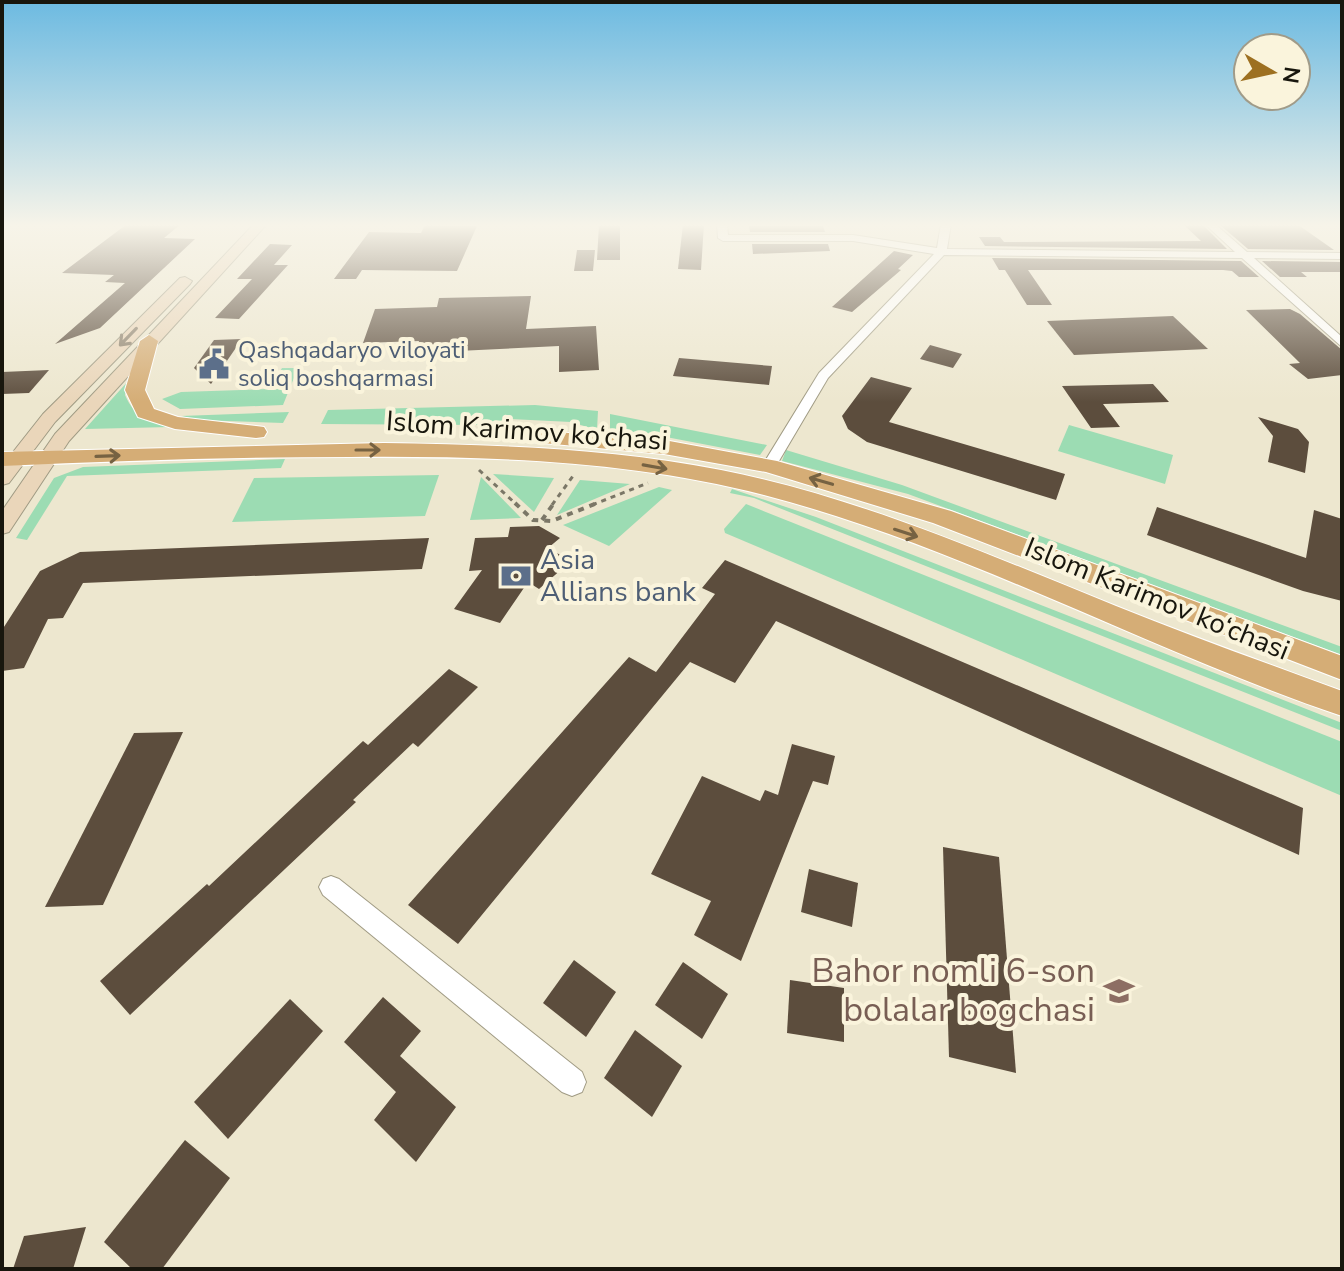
<svg xmlns="http://www.w3.org/2000/svg" width="1344" height="1271" font-family="'Nunito Sans',sans-serif">
  <style>
    .green { fill: #9cdcb3 }
    .building { fill: #5c4d3d }
    .lines { fill: none; stroke-linecap: round; stroke-linejoin: round }
    .street-casing { stroke: #a09b84; stroke-width: 2 }
    .secondary-casing { stroke: #a09b84; stroke-width: 2 }
    .primary-casing { stroke: #fff; stroke-width: 2 }
    .path-far1 { stroke: #7b7767; stroke-width: 3; stroke-dasharray: 5 5; stroke-linecap: butt }
    .path { stroke: #7b7767; stroke-width: 4; stroke-dasharray: 6 6; stroke-linecap: butt }
    .street { fill: #fff; fill-rule: evenodd }
    .secondary { fill: #ead6ba; fill-rule: evenodd }
    .primary { fill: #d5ad76; fill-rule: evenodd }
    .oneway { stroke: #8c806c }
    .oneway2 { stroke: #766242 }
    .labels { text-anchor: middle; dominant-baseline: central; stroke-width: 8; stroke-linejoin: round; paint-order: stroke }
    .far-service-label { font-size: 24px; fill: #4e5e75; stroke: #faf4dc; text-anchor: start }
    .street-label { font-size: 28px; fill: #18160d; stroke: #faf4dc }
    .service-label { font-size: 28px; fill: #4e5e75; stroke: #faf4dc; text-anchor: start }
    .near-education-label { font-size: 34px; fill: #785e54; stroke: #faf4dc; text-anchor: end }
  </style>
  <rect width="100%" height="100%" fill="#ede7cf"/>
  <g class="green">
    <polygon points="282,368 298,368 283,405 180,409 162,399 181,392 269,389"/>
    <path d="M129 380 125 395C135 418 149 420 171 427L85 429Z"/>
    <polygon points="535,405 598,411 597,430 571,422 510,419 478,425 321,424 328,410"/>
    <polygon points="289,412 283,423 197,420 181,416"/>
    <polygon points="610,414 767,445 760,455 666,437 610,432"/>
    <polygon points="1069,425 1173,455 1165,484 1058,451"/>
    <polygon points="786,450 902,485 1342,647 1342,655 908,494 782,461"/>
    <polygon points="285,459 281,468 67,476 27,540 16,538 54,478 83,467"/>
    <polygon points="493,474 554,478 534,512"/>
    <polygon points="439,475 425,516 232,522 254,478"/>
    <polygon points="481,477 521,518 470,520"/>
    <polygon points="580,480 630,484 557,515"/>
    <polygon points="659,487 672,490 609,546 563,525"/>
    <polygon points="732,489 816,517 1342,723 1342,731 754,498 730,493"/>
    <polygon points="746,504 1342,742 1342,796 725,533 724,529"/>
  </g>
  <g class="building">
    <polygon points="127,224 181,224 164,238 195,239 100,328 55,344 125,283 105,282 114,275 62,273"/>
    <polygon points="599,224 620,224 620,260 597,260"/>
    <polygon points="683,224 704,224 701,270 678,269"/>
    <polygon points="1183,224 1202,224 1227,249 985,246 979,237 1000,237 1004,242 1201,241"/>
    <polygon points="1219,224 1297,224 1334,250 1248,249"/>
    <polygon points="425,225 477,226 457,271 362,270 356,279 334,279 369,232 421,233"/>
    <polygon points="749,226 823,226 825,232 750,232"/>
    <polygon points="270,244 292,245 274,265 288,265 239,319 215,318 252,279 237,279"/>
    <polygon points="752,244 828,244 830,251 753,254"/>
    <polygon points="577,250 595,250 593,271 574,271"/>
    <polygon points="894,251 913,255 898,269 901,270 852,312 832,307"/>
    <polygon points="992,258 1241,261 1259,277 1239,277 1232,271 1223,270 1028,270 1052,305 1027,305 1005,270 999,270"/>
    <polygon points="1262,261 1342,262 1342,272 1301,272 1307,277 1280,277"/>
    <polygon points="531,296 526,329 596,326 599,370 559,372 559,346 416,353 419,341 363,343 375,309 437,307 439,298"/>
    <polygon points="1290,309 1300,314 1342,350 1342,375 1308,379 1289,364 1300,363 1246,310"/>
    <polygon points="1173,316 1208,349 1074,355 1047,321"/>
    <polygon points="242,339 211,384 194,368 214,340"/>
    <polygon points="930,345 962,354 953,368 920,359"/>
    <polygon points="679,358 772,366 769,385 673,376"/>
    <polygon points="49,370 29,393 2,394 2,372"/>
    <polygon points="871,377 912,388 889,422 1065,474 1056,500 867,442 848,429 842,416"/>
    <polygon points="1153,384 1169,402 1103,404 1120,427 1091,428 1062,386"/>
    <polygon points="1258,417 1298,429 1309,442 1305,473 1268,462 1273,436"/>
    <polygon points="1157,507 1306,558 1314,510 1342,519 1342,601 1303,591 1147,535"/>
    <polygon points="539,526 560,538 548,548 571,561 539,589 528,582 500,623 454,609 482,570 469,571 475,538 508,537 510,527"/>
    <polygon points="429,538 422,569 83,583 63,618 48,619 24,668 2,671 2,630 40,571 80,552"/>
    <polygon points="725,560 1303,808 1299,855 776,621 735,683 690,662 458,944 408,905 629,657 656,672 715,594 702,588"/>
    <polygon points="449,669 478,687 418,747 413,743 353,800 356,802 130,1015 100,981 207,884 209,886 363,741 368,745"/>
    <polygon points="183,732 103,905 45,907 134,733"/>
    <polygon points="792,744 835,756 828,785 813,781 741,961 694,935 711,901 651,874 702,776 760,801 765,790 778,795"/>
    <polygon points="943,847 999,857 1016,1073 949,1057"/>
    <polygon points="809,869 858,883 852,927 801,912"/>
    <polygon points="574,960 616,992 586,1037 543,1003"/>
    <polygon points="683,962 728,994 702,1039 655,1005"/>
    <polygon points="790,980 844,988 844,1042 787,1033"/>
    <polygon points="383,997 421,1031 400,1056 456,1107 416,1162 374,1120 396,1092 344,1042"/>
    <polygon points="290,999 323,1031 228,1139 194,1102"/>
    <polygon points="635,1030 682,1066 652,1117 604,1078"/>
    <polygon points="185,1140 230,1178 162,1269 132,1269 104,1242"/>
    <polygon points="86,1227 73,1269 13,1269 24,1236"/>
  </g>
  <g class="lines">
    <g class="street-casing">
      <g id="street">
        <polygon points="717,224 727,224 728,235 853,235 937,248 941,224 951,224 947,249 1235,252 1205,224 1215,224 1247,252 1342,253 1342,259 1254,258 1342,337 1342,347 1242,258 944,255 828,378 776,466 769,470 762,466 819,373 934,254 853,241 723,241 718,238"/>
        <polygon points="331,876 339,879 582,1072 586,1082 582,1092 572,1096 562,1092 323,895 319,887 323,879"/>
      </g>
    </g>
    <g class="secondary-casing">
      <g id="secondary">
        <polygon points="254,224 267,224 69,441 9,532 2,534 2,511 55,434"/>
        <polygon points="185,277 192,281 190,284 55,422 9,483 2,485 2,466 43,414 180,278"/>
      </g>
    </g>
    <g class="primary-casing">
      <g id="primary">
        <polygon points="149,335 158,341 145,390 154,409 178,417 264,427 267,432 264,437 256,438 175,429 138,417 125,390 140,341"/>
        <polygon points="528,430 664,440 777,461 951,511 1342,656 1342,680 933,523 766,472 664,454 520,441 517,436"/>
        <path d="M384 443C497 445 610 448 721 470 858 497 987 554 1116 606 1190 636 1266 663 1342 691V716C1147 650 964 547 764 495 629 460 488 456 350 457 234 457 118 461 2 466V452Z"/>
      </g>
    </g>
    <g class="path-far1">
      <polyline points="479,470 517,505"/>
      <polyline points="552,505 573,476"/>
      <polyline points="592,505 648,483"/>
    </g>
    <g class="path">
      <polyline points="515,503 533,520 552,521 597,503"/>
      <polyline points="542,520 554,503"/>
    </g>
    <use href="#street" class="street"/>
    <use href="#secondary" class="secondary"/>
    <use href="#primary" class="primary"/>
  </g>
  <defs><path id="oneway-shaft" d="M-6 0H5M1.5-3L5.5 0L1.5 3" fill="none" stroke-width="1.6" stroke-linecap="round" stroke-linejoin="round" transform="scale(2)"/></defs>
  <use class="oneway" href="#oneway-shaft" transform="translate(128 337) rotate(134)"/>
  <g class="oneway2">
    <use href="#oneway-shaft" transform="translate(368 450)"/>
    <use href="#oneway-shaft" transform="translate(108 456) rotate(-2)"/>
    <use href="#oneway-shaft" transform="translate(655 467) rotate(10)"/>
    <use href="#oneway-shaft" transform="translate(821 481) rotate(-164)"/>
    <use href="#oneway-shaft" transform="translate(906 533) rotate(18)"/>
  </g>
  <linearGradient id="sky" x2="0" y2="1"><stop stop-color="#6cbae1"/><stop offset="0.56" stop-color="#f7f4e9"/><stop offset="1" stop-color="#f7f4e9" stop-opacity="0"/></linearGradient>
  <rect width="1344" height="402" fill="url(#sky)"/>
  <defs>
    <g id="civic-bare" transform="scale(2.4)"><path d="M-.6-6.5H3V-4.5H.6V-3L4-1V1h2V6H-6V1h2V-1L-.6-3ZM-1.2 2.5V6h2.4V2.5Z" fill="#5c6f8a" stroke="#faf4dc" stroke-width="2.5" paint-order="stroke"/></g>
    <g id="bank-bare" transform="scale(2.4)"><path d="M-6-4H6V4H-6ZM0-2.3a2.3 2.3 0 1 0 0 4.6a2.3 2.3 0 1 0 0-4.6Z" fill="#5c6f8a" stroke="#faf4dc" stroke-width="2.5" paint-order="stroke"/></g>
    <g id="school-bare" transform="scale(2.4)"><path d="M0-5L7-2L0 1L-7-2ZM-4 1L0 2.5L4 1V4Q0 6-4 4Z" fill="#8d6e63" stroke="#faf4dc" stroke-width="2.5" paint-order="stroke"/></g>
  </defs>
  <g fill-rule="evenodd">
    <use href="#civic-bare" x="214" y="364"/>
    <use href="#bank-bare" x="516" y="576"/>
    <use href="#school-bare" x="1119" y="991"/>
  </g>
  <g class="labels">
    <g class="far-service-label">
      <text x="238" y="350">Qashqadaryo viloyati<tspan x="238" dy="28">soliq boshqarmasi</tspan></text>
    </g>
    <g class="street-label">
      <text transform="translate(527 431) rotate(4)">Islom Karimov ko‘chasi</text>
      <text transform="translate(1157 599) rotate(22)">Islom Karimov ko‘chasi</text>
    </g>
    <g class="service-label">
      <text x="540" y="560">Asia<tspan x="540" dy="32">Allians bank</tspan></text>
    </g>
    <g class="near-education-label">
      <text x="1095" y="971">Bahor nomli 6-son<tspan x="1095" dy="39">bolalar bogchasi</tspan></text>
    </g>
  </g>
  <rect width="1344" height="1271" fill="none" stroke="#18160d" stroke-width="8"/>
  <g transform="translate(1272 72) rotate(99)"><circle r="38" fill="#faf4dc" stroke="#a09b89" stroke-width="2"/>
  <path d="M0-6L14 30L0 20L-14 30Z" fill="#9d7021"/>
  <text y="-12" font-size="22" font-weight="bold" text-anchor="middle" fill="#18160d">N</text>
  </g>
</svg>
